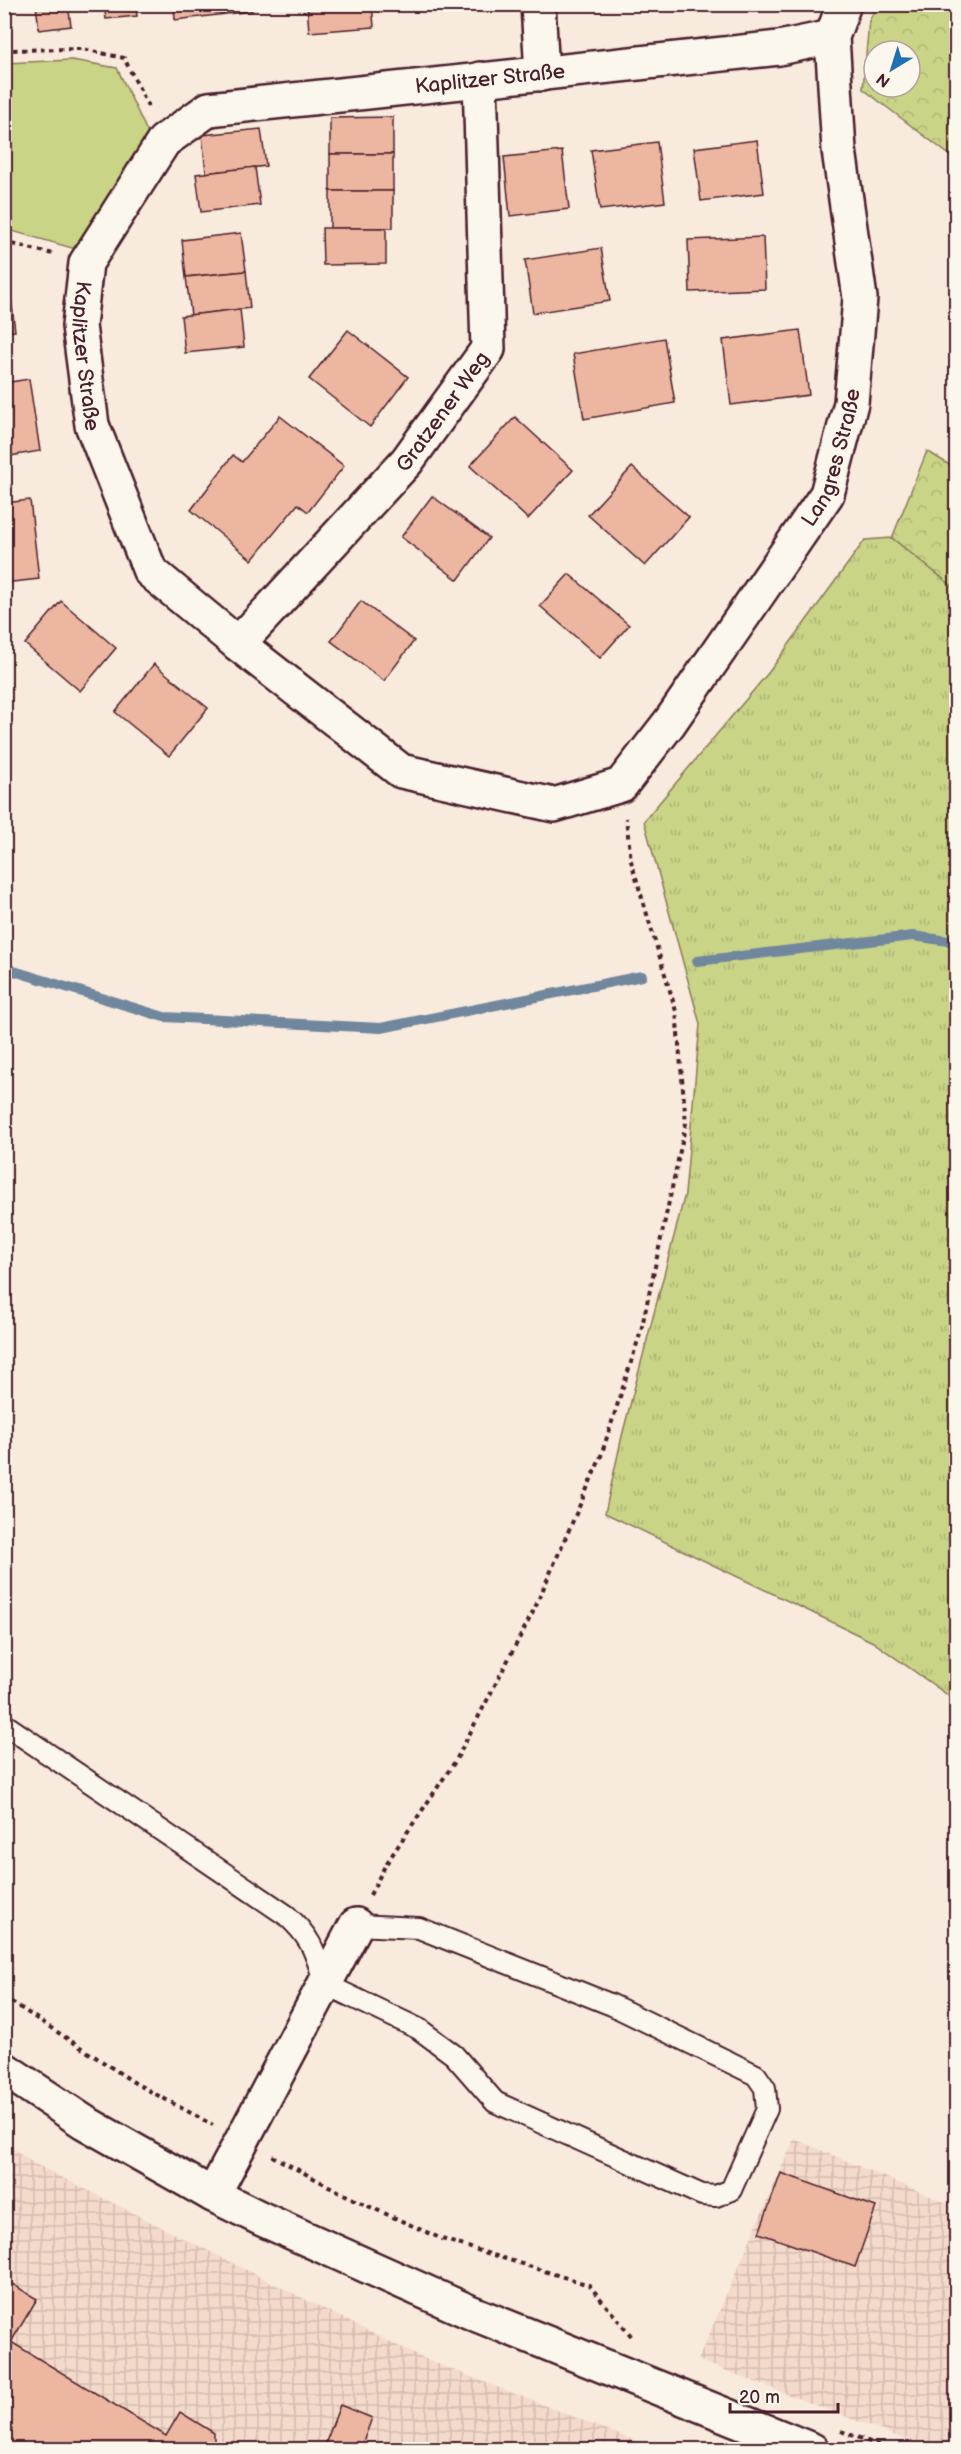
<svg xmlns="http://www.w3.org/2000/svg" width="961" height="2454" font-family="'Balsamiq Sans',sans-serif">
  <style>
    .industrial { fill: url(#industrial-grid) }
    .grass { fill: url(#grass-tufts); stroke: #8a7a59; stroke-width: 1.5 }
    .forest { fill: url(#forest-crowns); stroke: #8a7a59; stroke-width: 1.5; fill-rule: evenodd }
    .park { fill: #c9d487; stroke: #8a7a59; stroke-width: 1.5 }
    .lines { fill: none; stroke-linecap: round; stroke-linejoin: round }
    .stream { stroke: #6f879d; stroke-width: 10 }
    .building { fill: #ecb6a0; stroke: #4a1f2b; stroke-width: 1.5 }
    .lane-casing { stroke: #4a1f2b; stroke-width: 24 }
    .street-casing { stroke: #4a1f2b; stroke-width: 38 }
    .secondary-casing { stroke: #4a1f2b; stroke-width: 38 }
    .path { stroke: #4a1f2b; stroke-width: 4; stroke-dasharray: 4.5 4.5; stroke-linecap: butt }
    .lane { stroke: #fbf7ec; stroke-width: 20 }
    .street { stroke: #fbf7ec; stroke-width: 33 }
    .secondary { stroke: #fbf7ec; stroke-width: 33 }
    .labels { text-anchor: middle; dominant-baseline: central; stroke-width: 5; stroke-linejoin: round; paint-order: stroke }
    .street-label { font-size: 21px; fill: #4a1f2b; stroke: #fbf7ec }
  </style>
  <defs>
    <pattern id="industrial-grid" width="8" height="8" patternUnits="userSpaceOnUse" patternTransform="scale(1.5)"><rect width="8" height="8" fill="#f4dacb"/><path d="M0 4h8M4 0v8" fill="none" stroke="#d3bbae"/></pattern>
    <pattern id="grass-tufts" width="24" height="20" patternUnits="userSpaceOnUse" patternTransform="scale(1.5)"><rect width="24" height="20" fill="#c9d487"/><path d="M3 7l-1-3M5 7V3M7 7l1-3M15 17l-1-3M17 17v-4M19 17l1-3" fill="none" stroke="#aeb675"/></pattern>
    <pattern id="forest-crowns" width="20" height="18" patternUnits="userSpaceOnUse" patternTransform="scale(1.5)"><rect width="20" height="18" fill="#c9d487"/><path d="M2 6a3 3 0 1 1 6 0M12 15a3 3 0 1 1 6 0" fill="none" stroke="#aeb675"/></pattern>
  </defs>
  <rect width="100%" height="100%" fill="#f8eadd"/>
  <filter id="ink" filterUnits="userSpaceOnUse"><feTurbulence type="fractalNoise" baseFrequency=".0167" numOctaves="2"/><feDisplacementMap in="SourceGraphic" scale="12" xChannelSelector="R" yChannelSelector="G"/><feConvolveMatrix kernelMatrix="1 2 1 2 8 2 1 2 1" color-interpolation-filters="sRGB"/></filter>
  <g filter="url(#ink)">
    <g class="industrial">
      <polygon points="794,2139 956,2207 956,2449 930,2449 698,2360"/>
      <polygon points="4,2142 33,2163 420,2357 656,2449 5,2449"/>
    </g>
    <polygon class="grass" points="892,538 956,589 956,1701 873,1642 605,1513 622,1436 685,1194 700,1024 644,821 769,672 865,540"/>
    <g class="forest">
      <path d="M877 5H956V160L863 89 869 21ZM874 51H910V87H874Z"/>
      <polygon points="927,451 956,469 956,589 892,538"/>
    </g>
    <polygon class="park" points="72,60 117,68 152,142 79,250 5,229 5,63"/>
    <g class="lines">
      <g class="stream">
        <polyline points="697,961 913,936 956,942"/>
        <polyline points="4,968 164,1017 381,1028 642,976"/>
      </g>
    </g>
    <g class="building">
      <polygon points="36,4 68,4 71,26 39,30"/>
      <polygon points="104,4 135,4 137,16 106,19"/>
      <polygon points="174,4 251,4 252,11 175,20"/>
      <polygon points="307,4 372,4 374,27 309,32"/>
      <polygon points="417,4 475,4 475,5 418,10"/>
      <polygon points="393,117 393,154 330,154 330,118"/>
      <polygon points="261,129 266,166 206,173 202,135"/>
      <polygon points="757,140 764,193 701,201 694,148"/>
      <polygon points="657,142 665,202 600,210 591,150"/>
      <polygon points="562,151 569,209 510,216 504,157"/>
      <rect x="330" y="154" width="63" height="37"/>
      <polygon points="255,167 260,205 201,212 196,174"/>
      <rect x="330" y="191" width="63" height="37"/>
      <polygon points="322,228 386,228 386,264 323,265"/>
      <polygon points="241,233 246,271 186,277 182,240"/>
      <polygon points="763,237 765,289 690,292 688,240"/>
      <polygon points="601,248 610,301 533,313 525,260"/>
      <polygon points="8,270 15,331 4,332 4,271"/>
      <polygon points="246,271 250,308 191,315 186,277"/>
      <polygon points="240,309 244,347 185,353 181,316"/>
      <polygon points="348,330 408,377 370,427 309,379"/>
      <polygon points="800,330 809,395 731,405 723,340"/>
      <polygon points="664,338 675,403 584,419 573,354"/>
      <polygon points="29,379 40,451 4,457 4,383"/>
      <polygon points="280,416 344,466 308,512 298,504 252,560 191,510 233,455 242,462"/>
      <polygon points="515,417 573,470 528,519 470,466"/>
      <polygon points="632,467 689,517 645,566 588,515"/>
      <polygon points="432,496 489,538 458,580 401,537"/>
      <polygon points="30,500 39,579 4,583 4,503"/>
      <polygon points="569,574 629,625 600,658 540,606"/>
      <polygon points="61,601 116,648 80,691 25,644"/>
      <polygon points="361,601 414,641 384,681 331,641"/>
      <polygon points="154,664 208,708 169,756 115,712"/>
      <polygon points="781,2173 876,2207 855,2267 759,2233"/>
      <polygon points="4,2279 37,2299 11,2342 166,2436 180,2412 214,2433 214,2450 4,2450"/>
      <polygon points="340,2405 372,2418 360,2450 323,2450"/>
    </g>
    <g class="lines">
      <g class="lane-casing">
        <path id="lane" d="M4 1724 286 1915C312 1938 315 1952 325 1984L419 2029 454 2055 495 2102 702 2195 716 2196 731 2190 767 2109 765 2088 756 2075 612 2005 419 1928 356 1925"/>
      </g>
      <g class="street-casing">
        <g id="street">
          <polyline points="538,4 542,74"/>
          <path id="s1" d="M832 37 779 48 209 109 164 141 86 263 79 326 92 425 150 571 238 644 401 771 554 805 621 785 670 722 827 494 851 403 860 298 839 150 832 37 844 4"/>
          <path id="s2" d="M238 644 407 461 488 349 480 79"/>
          <polyline points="213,2195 356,1925"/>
        </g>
      </g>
      <g class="secondary-casing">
        <polyline id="secondary" points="4,2069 84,2122 213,2195 262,2219 470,2312 812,2450"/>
      </g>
      <g class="path">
        <polyline points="4,50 83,49 124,58 150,110"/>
        <polyline points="4,242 53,254"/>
        <polyline points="370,1895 386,1864 456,1760 533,1612 600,1459 641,1331 686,1123 676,1011 631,861 626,818"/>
        <polyline points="4,1997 135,2083 213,2125"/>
        <polyline points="272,2156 357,2201 442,2239 589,2285 633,2338"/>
        <polyline points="841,2431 891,2450"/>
      </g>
      <use href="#lane" class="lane"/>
      <use href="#street" class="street"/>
      <use href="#secondary" class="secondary"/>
    </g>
  </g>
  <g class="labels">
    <g class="street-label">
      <text transform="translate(490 79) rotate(-6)">Kaplitzer Straße</text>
      <text stroke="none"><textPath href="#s1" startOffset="921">Kaplitzer Straße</textPath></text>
      <text stroke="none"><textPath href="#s2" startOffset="310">Gratzener Weg</textPath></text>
      <text stroke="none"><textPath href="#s1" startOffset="2088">Langres Straße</textPath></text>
    </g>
  </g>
  <rect width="961" height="2454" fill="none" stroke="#fbf7ec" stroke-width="24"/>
  <rect x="12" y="12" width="937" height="2430" fill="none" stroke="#4a1f2b" stroke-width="2" filter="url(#ink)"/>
  <g transform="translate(892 69) rotate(218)"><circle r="28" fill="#fbf7ec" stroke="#b4a19f" stroke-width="1.5"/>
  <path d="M0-4.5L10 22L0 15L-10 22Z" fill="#1f6fb2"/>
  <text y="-9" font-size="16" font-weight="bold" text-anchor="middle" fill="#4a1f2b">N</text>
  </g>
  <path d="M730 2403v9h108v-9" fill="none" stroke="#4a1f2b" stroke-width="3"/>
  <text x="739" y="2403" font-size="18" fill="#4a1f2b" stroke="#fbf7ec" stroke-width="4.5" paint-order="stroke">20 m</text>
</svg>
